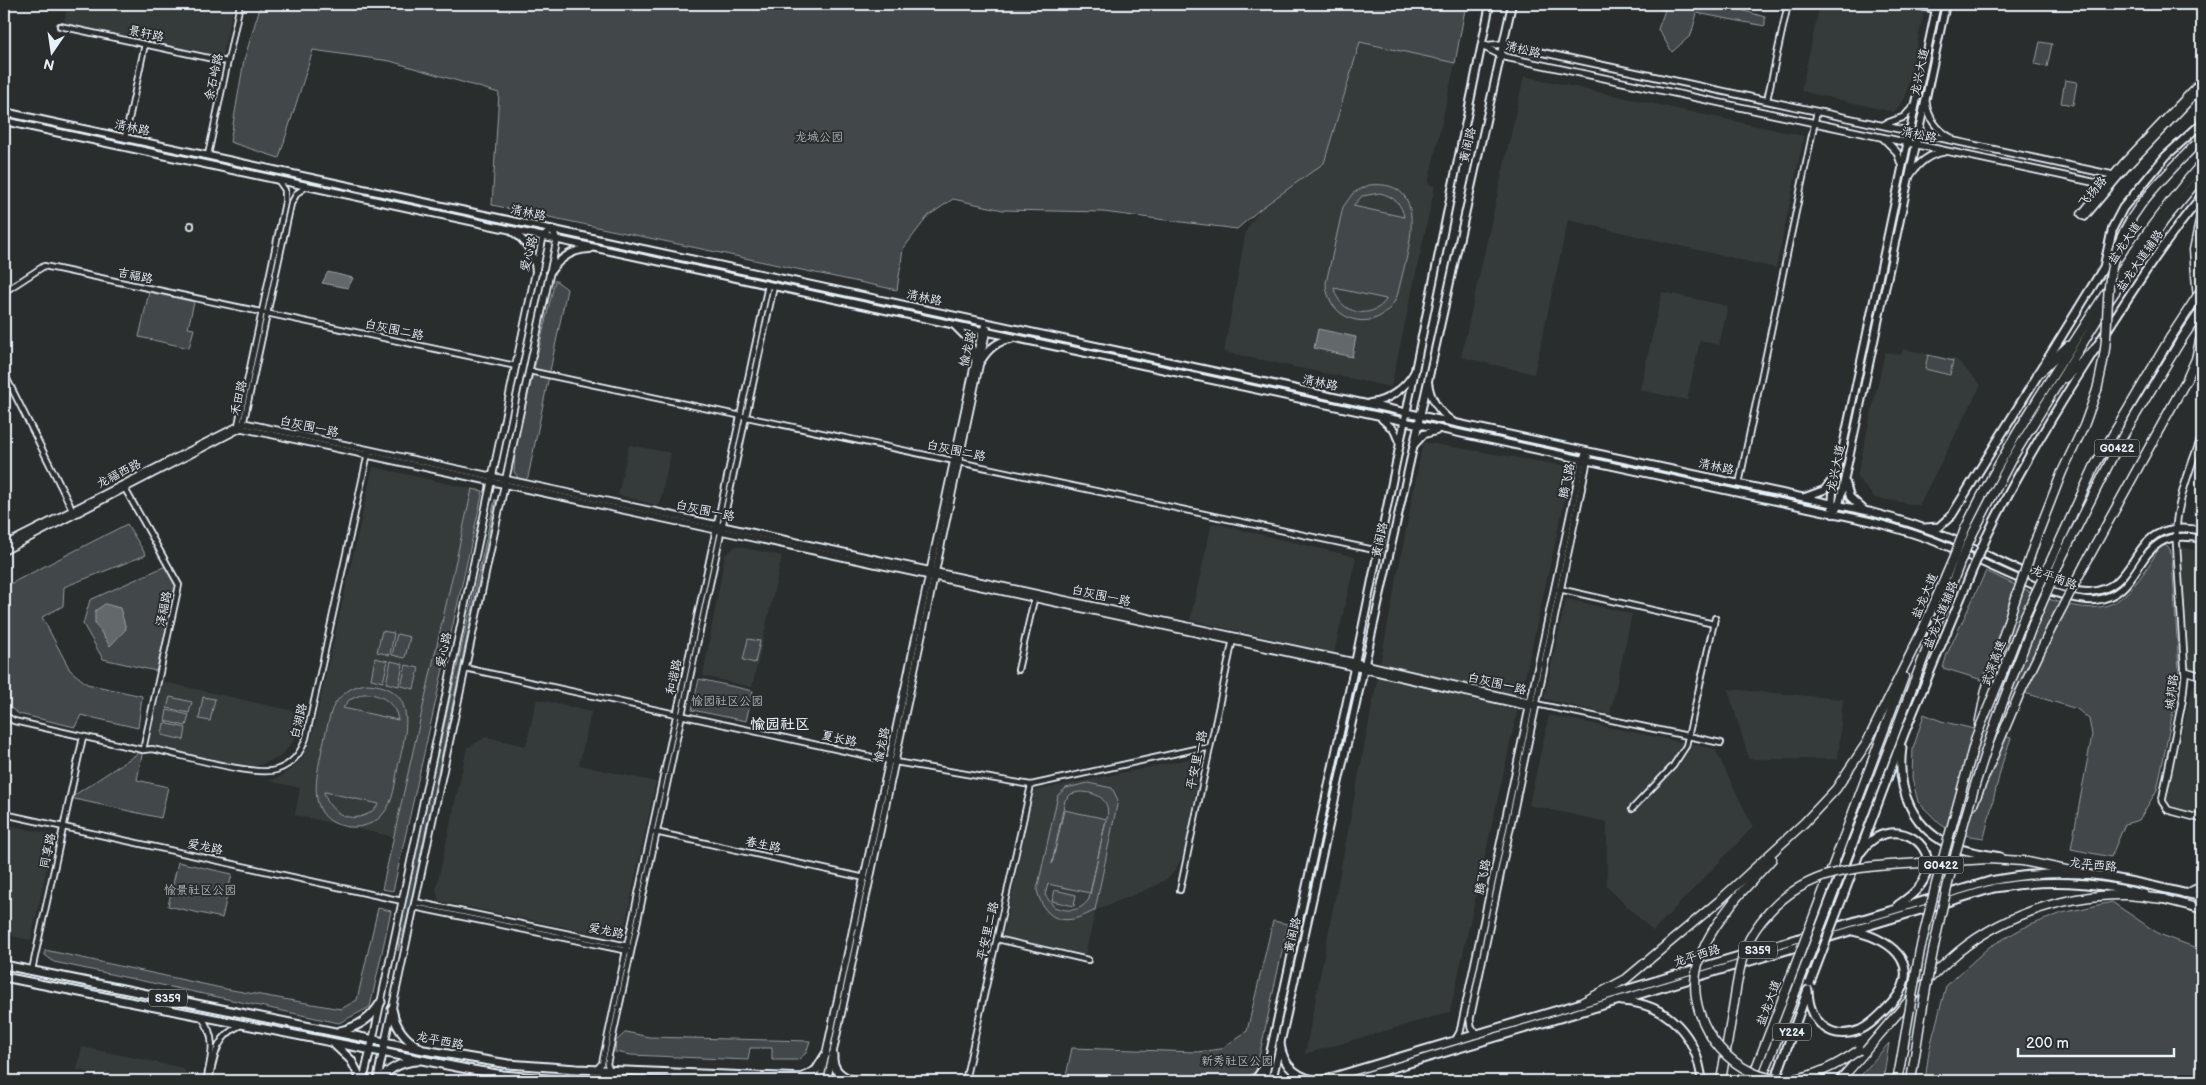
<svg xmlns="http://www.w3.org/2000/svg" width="2206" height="1085" font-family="'Balsamiq Sans','LXGW WenKai TC',sans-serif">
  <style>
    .built { fill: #363a3b }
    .green { fill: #424648; stroke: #959ca0; fill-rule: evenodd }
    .water { fill: #63686b; stroke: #989fa3 }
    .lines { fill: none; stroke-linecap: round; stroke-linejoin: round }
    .minor-casing { stroke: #e8f1f8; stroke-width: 8 }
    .tertiary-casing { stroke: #e8f1f8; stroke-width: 9 }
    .secondary-casing { stroke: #e8f1f8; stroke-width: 10 }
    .primary-casing { stroke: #e8f1f8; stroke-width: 11 }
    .trunk-casing { stroke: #e8f1f8; stroke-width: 11 }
    .motorway-casing { stroke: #e8f1f8; stroke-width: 11 }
    .minor { stroke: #2a2d2e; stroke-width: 4.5 }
    .tertiary { stroke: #2a2d2e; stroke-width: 5.5 }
    .secondary { stroke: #2a2d2e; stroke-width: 6 }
    .primary { stroke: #2a2d2e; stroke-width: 7 }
    .trunk { stroke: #2a2d2e; stroke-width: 8 }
    .motorway { stroke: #2a2d2e; stroke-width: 8 }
    .primary-bridge-casing { stroke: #e8f1f8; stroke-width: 11; stroke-linecap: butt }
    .trunk-bridge-casing { stroke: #e8f1f8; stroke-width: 11; stroke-linecap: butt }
    .motorway-bridge-casing { stroke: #e8f1f8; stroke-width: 11; stroke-linecap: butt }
    .primary-bridge { stroke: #2a2d2e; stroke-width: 7 }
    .trunk-bridge { stroke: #2a2d2e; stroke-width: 8 }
    .motorway-bridge { stroke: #2a2d2e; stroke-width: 8 }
    .labels { text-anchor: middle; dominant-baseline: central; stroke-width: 4; stroke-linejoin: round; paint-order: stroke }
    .shield { fill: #2a2d2e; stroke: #afb6bb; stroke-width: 1 }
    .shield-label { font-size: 11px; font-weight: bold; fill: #e8f1f8 }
    .street-label { font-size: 12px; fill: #e8f1f8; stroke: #2a2d2e }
    .park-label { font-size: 12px; fill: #aeb5ba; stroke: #2a2d2e }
    .quarter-label { font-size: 15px; font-weight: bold; fill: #e8f1f8; stroke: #2a2d2e }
  </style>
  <rect width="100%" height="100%" fill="#2a2d2e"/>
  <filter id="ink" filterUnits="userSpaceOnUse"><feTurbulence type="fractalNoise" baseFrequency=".02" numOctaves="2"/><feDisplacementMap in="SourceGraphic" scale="10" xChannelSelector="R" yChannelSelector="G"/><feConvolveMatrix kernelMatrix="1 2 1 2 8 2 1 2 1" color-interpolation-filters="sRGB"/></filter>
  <g filter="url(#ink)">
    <g class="built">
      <polygon points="68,4 234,4 222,56 64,23"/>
      <polygon points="1820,4 1886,4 1924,12 1905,98 1894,112 1801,91"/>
      <polygon points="1360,42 1455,63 1428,184 1435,186 1391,387 1224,352 1246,231 1260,209 1324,163"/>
      <polygon points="1524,76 1804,136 1776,268 1568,220 1534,374 1461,357"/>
      <polygon points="1662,292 1728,306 1719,345 1700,341 1687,400 1640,390"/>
      <polygon points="1903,349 1957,360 1981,385 1919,505 1875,498 1857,477 1885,352 1901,355"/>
      <polygon points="1423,442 1572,467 1450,1012 1305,1054"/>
      <polygon points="629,445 671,453 659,506 618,495"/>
      <polygon points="2202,465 2202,518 2192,515"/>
      <polygon points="373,467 472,489 394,837 295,815 300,788 269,781 280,777 295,766 303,757 311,741"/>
      <polygon points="1212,523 1356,557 1334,653 1190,620"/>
      <polygon points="736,546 782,556 752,687 703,676 725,555"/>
      <polygon points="2178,546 2199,551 2200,546 2202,547 2202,671 2188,668"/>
      <polygon points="1566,599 1632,614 1610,714 1544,699"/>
      <polygon points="163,682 302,713 298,732 292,743 280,757 257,766 238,765 149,744"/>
      <polygon points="2193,685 2202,687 2202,814 2172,806 2168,802 2167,795"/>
      <polygon points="1728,689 1843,699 1838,759 1749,759"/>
      <polygon points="537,699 591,712 579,765 656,782 624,929 613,937 439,901 436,890 467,748 486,737 526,746"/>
      <polygon points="1549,715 1715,749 1753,827 1653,931 1607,887 1607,822 1529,805"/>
      <polygon points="1195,758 1200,767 1185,850 1178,865 1171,876 1155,886 1096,910 1085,955 1003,937 1034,791"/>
      <polygon points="4,824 54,835 31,940 4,934"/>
      <polygon points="82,1047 183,1068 188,1076 187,1081 132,1081 77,1070"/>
    </g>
    <g class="green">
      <polygon points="261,4 1466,4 1455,63 1360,42 1324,163 1260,209 1237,229 1103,212 1003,210 953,199 928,216 903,249 897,290 492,205 499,93 390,61 313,50 279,158 230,142 244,60"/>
      <polygon points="1642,4 1720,4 1765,17 1765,26 1697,13 1691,35 1672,52 1658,29 1665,10"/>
      <polygon points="2040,42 2052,44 2047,67 2035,64"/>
      <polygon points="2065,80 2077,82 2073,105 2061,103"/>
      <path d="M1369 185C1436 178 1405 259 1398 293 1385 335 1328 327 1326 283L1343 207 1353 193ZM1380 193C1393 196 1402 204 1404 217L1353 206 1362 196ZM1334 288 1386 299V300C1371 321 1339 314 1334 288Z"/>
      <polygon points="555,280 567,289 528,477 522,483 514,472 515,451"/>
      <polygon points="149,292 194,302 188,328 194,329 189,348 139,337"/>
      <polygon points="1928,355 1953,361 1950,375 1925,369"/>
      <polygon points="472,489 483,491 393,891 382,889"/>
      <polygon points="495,499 496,500 407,919 398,951 401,917"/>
      <polygon points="127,524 146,555 64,587 63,606 42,617 70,670 87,684 142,696 138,728 81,715 75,727 19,714 4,703 4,587"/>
      <path d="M2165 545 2170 549 2172 559 2179 672 2177 692 2157 790 2139 820 2125 824 2111 857 2071 849 2092 735 2089 719 2077 709 1943 668 1947 654 1986 571C2018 586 2079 620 2113 603 2134 592 2148 566 2160 547Z"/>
      <polygon points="168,565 179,585 156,671 103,659 83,624 90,600"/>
      <polygon points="382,631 394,633 390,655 377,652"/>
      <polygon points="397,634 410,637 405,658 392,655"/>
      <polygon points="748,639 760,641 755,663 743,660"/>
      <polygon points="375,658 388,661 383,682 371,679"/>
      <polygon points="391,661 403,664 399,686 386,683"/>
      <polygon points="406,665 419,668 414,689 401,686"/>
      <polygon points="699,679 753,691 746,721 692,710"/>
      <path d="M367 684C420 687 406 733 398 767 395 782 394 802 383 814 375 824 361 828 349 827 305 821 316 779 322 749 325 736 328 722 332 709 340 694 351 686 367 684ZM363 694C380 693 395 702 398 720L343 708 349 700ZM324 792H325L379 804C362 827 330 819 324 792Z"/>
      <polygon points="170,697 192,702 189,713 167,708"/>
      <polygon points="203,697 215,699 210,721 199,719"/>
      <polygon points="167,710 189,715 186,726 165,721"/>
      <polygon points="1924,714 1941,721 2011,738 2002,764 1984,838 1956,834 1940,824 1918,802 1912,778 1913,749"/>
      <polygon points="164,723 186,728 184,740 162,735"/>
      <polygon points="143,750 137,780 168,787 161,818 70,798"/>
      <path d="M1088 783 1112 788 1118 800 1095 910C1068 926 1045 924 1037 890L1058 795 1066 788ZM1079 792C1097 792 1111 799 1107 819L1064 810 1052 864 1065 800 1071 794ZM1106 820 1089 899C1080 912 1069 912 1054 907L1045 895 1048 884 1090 893Z"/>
      <polygon points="178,862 232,874 222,918 168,906"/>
      <polygon points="1055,890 1076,895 1074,906 1052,901"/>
      <polygon points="2112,902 2159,934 2202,950 2202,1081 1925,1081 1929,1051 1946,986 1989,947 2023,928 2062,913"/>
      <polygon points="378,908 391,911 370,1007 339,1023 54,962 45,955 45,950 226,989 341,1009 357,1000"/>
      <polygon points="1273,921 1288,924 1256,1071 1241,1081 1065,1081 1072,1048 1197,1052 1221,1049 1247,1031"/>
      <polygon points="626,1032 649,1037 810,1041 806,1053 798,1060 772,1060 772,1048 750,1048 748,1060 631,1055 615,1052 616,1041"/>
      <polygon points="1889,1043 1883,1081 1856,1081"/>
    </g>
    <g class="water">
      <polygon points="328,272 353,278 348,288 322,283"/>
      <polygon points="1318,329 1356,337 1352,357 1314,348"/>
      <polygon points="105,604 120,608 126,629 110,646 95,623 95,611"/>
    </g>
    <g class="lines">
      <g class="minor-casing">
        <g id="minor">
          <polyline points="1906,4 1936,10"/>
          <polyline points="60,26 227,62"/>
          <polyline points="1767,100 1788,4"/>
          <polyline points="125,138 145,44"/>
          <polyline points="208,155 240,4"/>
          <polyline points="191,226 191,225"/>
          <polyline points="4,292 44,266 516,366"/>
          <polyline points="529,371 1379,551"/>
          <polyline points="4,373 74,513"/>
          <polyline points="243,425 291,204 297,193 306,187"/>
          <polyline points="240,427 238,425 285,202 285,190 278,180"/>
          <polyline points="1739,484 1817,111"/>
          <polyline points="124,487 179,585 143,750"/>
          <polyline points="1559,589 1714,624"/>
          <polyline points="465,668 895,762 1031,785 1195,749 1210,748"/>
          <polyline points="1018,670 1035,595"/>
          <polyline points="1536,704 1721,743"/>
          <path d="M4 715 14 721 143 750 152 749C178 754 254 777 276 770 292 765 301 753 306 738L368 453"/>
          <polyline points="1632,809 1673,766 1686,746 1715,618"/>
          <polyline points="4,814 402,901"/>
          <polyline points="655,832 865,878"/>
          <polyline points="1180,890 1233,639"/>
          <polyline points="415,902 628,946"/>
          <polyline points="414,907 628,951"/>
          <polyline points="997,939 1088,960"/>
          <polyline points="32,970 83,737"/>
          <path d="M201 1017C218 1037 211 1058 206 1081"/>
          <polyline points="597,1069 602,1063 768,285"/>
          <polyline points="610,1070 607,1064 774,286"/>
          <path d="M209 1081C214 1057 216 1036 241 1025"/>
          <polyline points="965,1081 1031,785"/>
        </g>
      </g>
      <g class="tertiary-casing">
        <g id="tertiary">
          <polyline points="1482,46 1503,44 2113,175 2117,178"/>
          <polyline points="1482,46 1505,57 2111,186"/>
          <polyline points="2202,80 2123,163 2081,214 2085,217 2126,168 2202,88"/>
          <path d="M1926 102C1928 118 1937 130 1951 138"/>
          <polyline points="1885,124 1904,117 1914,106"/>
          <polyline points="1883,138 1897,152 1902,167"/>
          <path d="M1910 176C1918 163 1929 154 1944 152"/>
          <path d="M2202 436C2191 466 2175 505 2176 537L2185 675 2182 702 2162 801 2168 810 2202 819"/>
          <polyline points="4,545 244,423 1373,666 1536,704"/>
          <polyline points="4,551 241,428 1345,665 1530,707 1536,704"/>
          <polyline points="2185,671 2202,676"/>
          <polyline points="2184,894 2198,887 2202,888"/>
          <polyline points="1478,1034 1471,1028 1470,1019 1588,457"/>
          <polyline points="373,1039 543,237 552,229 557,240 385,1042"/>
          <polyline points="1455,1041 1460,1032 1582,460 1587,451"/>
          <polyline points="820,1081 980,339 986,322"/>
          <polyline points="827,1081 987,329"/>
        </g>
      </g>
      <g class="secondary-casing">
        <g id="secondary">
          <path d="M4 112 1871 512C1898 519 1924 527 1950 538 1984 552 2055 592 2088 592 2146 590 2124 514 2202 531"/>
          <path d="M4 121 1869 521C1896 528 1923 536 1949 547 1983 562 2061 603 2095 600 2149 594 2131 523 2202 539"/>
          <path d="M513 232C527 241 535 256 536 272"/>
          <path d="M550 272C560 258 573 249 590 249"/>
          <polyline points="955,326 969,340 975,359"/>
          <path d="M981 361C988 349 997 341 1011 339"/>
          <path d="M1428 382C1430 398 1439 412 1452 421"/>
          <path d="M1370 403C1388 401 1406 388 1415 371"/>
          <polyline points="1382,419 1394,430 1400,444"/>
          <polyline points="1414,445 1424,434 1436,431"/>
          <polyline points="1846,483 1850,497 1863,509"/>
          <polyline points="1805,497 1824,490 1835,477"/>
          <polyline points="1832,507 1833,493 1937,4"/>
          <polyline points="1833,514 1839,505 1946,4"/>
          <polyline points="363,1081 373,1039"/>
          <polyline points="377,1081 385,1042"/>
          <polyline points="1264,1081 1353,673 1490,4"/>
          <polyline points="1272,1081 1512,4"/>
        </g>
      </g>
      <g class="primary-casing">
        <g id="primary">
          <polyline points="1925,528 1939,527 1952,515 2104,267 2113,227 2123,208 2166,156 2202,123"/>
          <path d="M1986 538C2016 475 2052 416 2090 357 2125 302 2160 246 2202 196"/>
          <path d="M1902 748C1896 790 1913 831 1955 847 1970 853 1985 854 2000 857"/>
          <path d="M1861 852C1892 808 1950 848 1919 887 1913 895 1905 900 1898 905"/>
          <polyline points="1845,891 1904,734 1974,566"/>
          <polyline points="2159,898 2202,909"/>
          <polyline points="4,965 424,1050 508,1064 577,1069 879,1081"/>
          <polyline points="4,977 467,1069 503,1075 568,1081"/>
          <path d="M1808 990C1809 1020 1828 1042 1860 1030 1871 1025 1879 1016 1887 1008 1926 970 1897 940 1853 931"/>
          <path d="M1622 1001C1669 1004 1697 1036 1702 1081"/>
          <path d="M392 1009C395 1026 404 1039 419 1047"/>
          <path d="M340 1031C358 1027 371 1019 381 1002"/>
          <path d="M1280 1044C1283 1067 1299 1080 1322 1081"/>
          <polyline points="335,1045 351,1060 362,1081"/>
          <path d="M833 1055C832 1068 839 1075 850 1079"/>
          <polyline points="803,1077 816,1070 826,1054"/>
          <path d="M379 1081C388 1069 402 1062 417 1061"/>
          <polyline points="1255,1081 1268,1061"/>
          <path d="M1320 1081 1990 881C2021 875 2053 872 2085 874 2125 878 2164 889 2202 897"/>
          <path d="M1349 1081 1994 888C2047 879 2091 881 2144 894"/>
          <polyline points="1775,1081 1807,992"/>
        </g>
      </g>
      <g class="trunk-casing">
        <g id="trunk">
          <polyline points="2038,374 2068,346"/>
          <polyline points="2065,378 2095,349"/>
          <path d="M1965 529C1996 464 2035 403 2074 342 2114 280 2153 219 2202 163"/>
          <polyline points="1973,533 2011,460 2110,299 2164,221 2202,175"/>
          <polyline points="1920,636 1954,557"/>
          <polyline points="1936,862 1988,859 2023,861 2085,874"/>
          <polyline points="1833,894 1961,560"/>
          <polyline points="1738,896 1772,859"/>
          <polyline points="1820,900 1904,677"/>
          <polyline points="1583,1002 1626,979 1719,901 1804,823 1836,789 1866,744 1922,631"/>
          <polyline points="1721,1081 1732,1014"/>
          <polyline points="1751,1081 1786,990"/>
          <polyline points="1761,1081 1798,985"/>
          <path d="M1839 1081C1876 1041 1908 997 1949 960 1996 917 2063 894 2127 895 2139 896 2152 898 2164 899"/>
        </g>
      </g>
      <g class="motorway-casing">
        <g id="motorway">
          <polyline points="2037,536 2062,472 2084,426 2097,390"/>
          <polyline points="2054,554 2095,465 2170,338"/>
          <polyline points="2061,559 2123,436 2180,342"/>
          <polyline points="2085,564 2187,379 2196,359 2201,336 2194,250 2202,212"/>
          <polyline points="2004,669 2023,620"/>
          <polyline points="2014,673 2033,624"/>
          <polyline points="1979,725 1986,690 2011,612"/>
          <polyline points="1973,804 2019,695 2051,629"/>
          <polyline points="1897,1081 1900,1066"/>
          <polyline points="1911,1081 1916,1049"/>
        </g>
      </g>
      <use href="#minor" class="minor"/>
      <use href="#tertiary" class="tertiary"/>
      <use href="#secondary" class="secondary"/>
      <use href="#primary" class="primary"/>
      <use href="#trunk" class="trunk"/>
      <use href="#motorway" class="motorway"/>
      <g class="primary-bridge-casing">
        <g id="primary-bridge">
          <polyline points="1974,566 1986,538"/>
          <polyline points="1810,983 1845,891"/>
        </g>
      </g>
      <g class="trunk-bridge-casing">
        <g id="trunk-bridge">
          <polyline points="1954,557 1965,529"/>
          <polyline points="1961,560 1973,533"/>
          <path d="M1738 896C1720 919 1701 943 1696 973 1688 1027 1736 1085 1793 1079 1817 1076 1839 1064 1859 1050"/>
          <polyline points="1798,985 1833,894"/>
          <polyline points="1786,990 1820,900"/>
          <path d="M1732 1014C1736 992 1738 968 1746 947 1751 934 1759 923 1769 912 1813 863 1874 867 1935 862"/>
        </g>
      </g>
      <g class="motorway-bridge-casing">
        <g id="motorway-bridge">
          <polyline points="2170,338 2202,289"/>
          <polyline points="2180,342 2202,309"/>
          <path d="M2097 390C2101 373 2105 356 2106 338 2108 311 2107 284 2114 258 2126 211 2164 178 2196 144"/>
          <polyline points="2011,612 2037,536"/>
          <polyline points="2023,620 2054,554"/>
          <polyline points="2033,624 2061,559"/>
          <polyline points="2051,629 2085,564"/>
          <path d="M1916 1049C1935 921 1967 793 2014 673"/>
          <polyline points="1900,1066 1920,950 1936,884 1976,737 2004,669"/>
        </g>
      </g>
      <use href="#primary-bridge" class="primary-bridge"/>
      <use href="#trunk-bridge" class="trunk-bridge"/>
      <use href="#motorway-bridge" class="motorway-bridge"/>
    </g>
  </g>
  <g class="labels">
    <g class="shield">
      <rect x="2094.5" y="439.5" width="45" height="17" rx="4"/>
      <rect x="1918.5" y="856.5" width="45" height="17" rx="4"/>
      <rect x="1739" y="941.5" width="38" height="17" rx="4"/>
      <rect x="149" y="989.5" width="38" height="17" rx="4"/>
      <rect x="1773" y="1023.5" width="38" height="17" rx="4"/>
    </g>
    <g class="shield-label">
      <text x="2117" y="448">G0422</text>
      <text x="1941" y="865">G0422</text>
      <text x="1758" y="950">S359</text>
      <text x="168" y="998">S359</text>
      <text x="1792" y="1032">Y224</text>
    </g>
    <g class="street-label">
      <text transform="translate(146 34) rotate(12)">景轩路</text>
      <text transform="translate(1523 50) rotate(13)">清松路</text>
      <text transform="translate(1920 72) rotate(-78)">龙兴大道</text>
      <text transform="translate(214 77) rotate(-78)">余石岭路</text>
      <text transform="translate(132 128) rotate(12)">清林路</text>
      <text transform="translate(1919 135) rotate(12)">清松路</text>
      <text transform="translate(1468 145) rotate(-77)">黄阁路</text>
      <text transform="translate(2093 192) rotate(-50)">飞扬路</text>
      <text transform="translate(528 213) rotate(12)">清林路</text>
      <text transform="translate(2125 243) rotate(-55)">盐龙大道</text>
      <text transform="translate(529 254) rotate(-75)">爱心路</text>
      <text transform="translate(2140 261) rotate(-55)">盐龙大道辅路</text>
      <text transform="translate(135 276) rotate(12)">吉福路</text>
      <text transform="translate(924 298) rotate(12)">清林路</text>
      <text transform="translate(394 330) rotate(12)">白灰围二路</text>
      <text transform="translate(968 349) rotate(-77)">愉龙路</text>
      <text transform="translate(1320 383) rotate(12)">清林路</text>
      <text transform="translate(239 398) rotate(-77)">禾田路</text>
      <text transform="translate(309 427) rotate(12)">白灰围一路</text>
      <text transform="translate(956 451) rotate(12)">白灰围二路</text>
      <text transform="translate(1716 467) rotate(12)">清林路</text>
      <text transform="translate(1836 468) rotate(-78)">龙兴大道</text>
      <text transform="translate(119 474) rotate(-27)">龙福西路</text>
      <text transform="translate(1567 481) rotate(-78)">腾飞路</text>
      <text transform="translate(705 511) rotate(12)">白灰围一路</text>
      <text transform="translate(1380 540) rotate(-78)">黄阁路</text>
      <text transform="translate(2054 578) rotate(20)">龙平南路</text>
      <text transform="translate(1101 596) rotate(12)">白灰围一路</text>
      <text transform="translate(1925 596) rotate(-67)">盐龙大道</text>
      <text transform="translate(164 609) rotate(-78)">泽福路</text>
      <text transform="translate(1941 615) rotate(-68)">盐龙大道辅路</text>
      <text transform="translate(444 650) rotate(-78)">爱心路</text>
      <text transform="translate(1994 663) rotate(-69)">武深高速</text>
      <text transform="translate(674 677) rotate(-78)">和谐路</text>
      <text transform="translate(1497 684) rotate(13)">白灰围一路</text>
      <text transform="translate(2172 692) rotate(-83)">城邦路</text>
      <text transform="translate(299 721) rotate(-76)">白湖路</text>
      <text transform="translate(839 739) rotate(12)">夏长路</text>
      <text transform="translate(882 745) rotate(-78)">愉龙路</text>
      <text transform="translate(1197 760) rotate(-78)">平安里一路</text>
      <text transform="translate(763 845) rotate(12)">春生路</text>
      <text transform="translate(205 847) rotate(12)">爱龙路</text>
      <text transform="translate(48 851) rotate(-78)">同享路</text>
      <text transform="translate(2093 865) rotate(6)">龙平西路</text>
      <text transform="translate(1483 877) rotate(-78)">腾飞路</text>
      <text transform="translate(606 931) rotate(12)">爱龙路</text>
      <text transform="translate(988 931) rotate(-77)">平安里二路</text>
      <text transform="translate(1293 935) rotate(-77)">黄阁路</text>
      <text transform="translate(1697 956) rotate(-17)">龙平西路</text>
      <text transform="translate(1769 1003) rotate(-69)">盐龙大道</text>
      <text transform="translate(440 1041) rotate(11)">龙平西路</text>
    </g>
    <g class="park-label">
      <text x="819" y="137">龙城公园</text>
      <text x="727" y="701">愉园社区公园</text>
      <text x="200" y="890">愉景社区公园</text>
      <text x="1237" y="1061">新秀社区公园</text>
    </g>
    <g class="quarter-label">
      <text x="780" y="724">愉园社区</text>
    </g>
  </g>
  <rect width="2206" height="1085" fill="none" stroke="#2a2d2e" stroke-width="20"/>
  <rect x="10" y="10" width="2186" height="1065" fill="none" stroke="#e8f1f8" stroke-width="2" filter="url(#ink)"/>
  <g transform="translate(52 52) rotate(193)" stroke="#2a2d2e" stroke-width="4" paint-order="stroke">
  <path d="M0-4L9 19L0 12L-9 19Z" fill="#e8f1f8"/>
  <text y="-8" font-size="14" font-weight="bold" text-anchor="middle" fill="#e8f1f8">N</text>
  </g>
  <path d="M2018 1048v8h156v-8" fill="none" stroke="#e8f1f8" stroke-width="2.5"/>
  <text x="2026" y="1048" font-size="15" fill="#e8f1f8" stroke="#2a2d2e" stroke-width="4" paint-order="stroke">200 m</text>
</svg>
